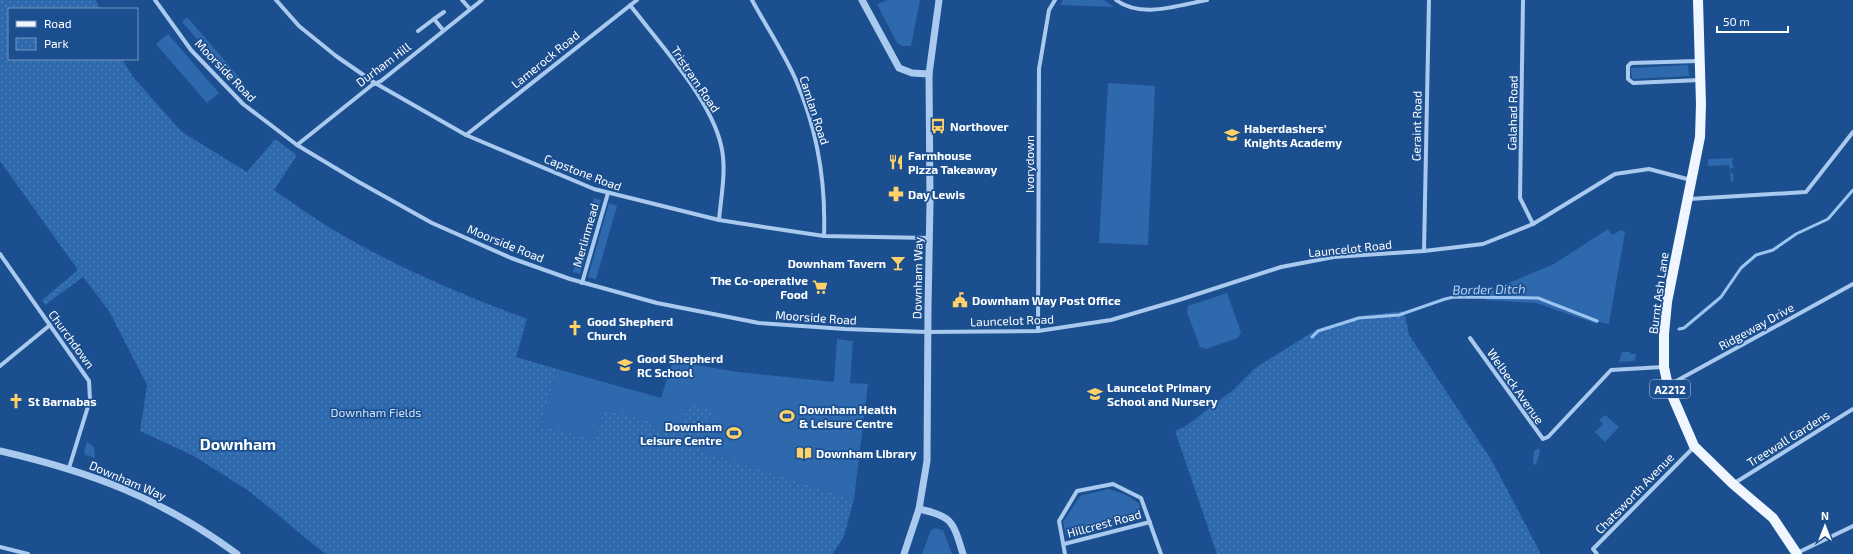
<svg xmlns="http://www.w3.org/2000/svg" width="1853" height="554" font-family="'Exo 2',sans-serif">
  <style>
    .green { fill: #2e69ad }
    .park { fill: url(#park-dots) }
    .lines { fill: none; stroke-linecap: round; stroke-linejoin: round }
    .stream { stroke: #9cc4f0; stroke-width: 3 }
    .minor { stroke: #a9c9ee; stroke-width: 4 }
    .tertiary { stroke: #a9c9ee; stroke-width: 7 }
    .primary { stroke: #f0f6ff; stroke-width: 10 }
    .labels { text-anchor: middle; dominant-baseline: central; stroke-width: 3.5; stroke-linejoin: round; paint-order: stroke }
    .shield { fill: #1b4f8f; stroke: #bbcadd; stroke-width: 1 }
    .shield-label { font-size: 11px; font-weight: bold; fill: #fff }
    .street-label { font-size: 12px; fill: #fff; stroke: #1b4f8f }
    .poi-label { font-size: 12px; font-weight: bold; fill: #fff; stroke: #1b4f8f; text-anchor: start }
    .park-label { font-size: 12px; fill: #cfe3fa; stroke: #1b4f8f }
    .water-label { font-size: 13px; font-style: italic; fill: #b5d3f5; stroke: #1b4f8f }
    .district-label { font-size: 16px; font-weight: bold; fill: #fff; stroke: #1b4f8f }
  </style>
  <defs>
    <pattern id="park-dots" width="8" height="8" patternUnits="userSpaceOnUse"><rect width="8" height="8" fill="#2e69ad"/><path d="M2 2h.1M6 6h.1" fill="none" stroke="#4d80b9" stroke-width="1.8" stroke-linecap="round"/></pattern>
  </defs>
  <rect width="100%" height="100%" fill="#1b4f8f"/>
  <g class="green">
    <polygon points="888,0 920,0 911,46 902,46 897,43 877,4"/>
    <polygon points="1063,0 1104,0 1114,7 1060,5"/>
    <polygon points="187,17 239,77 234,81 182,22"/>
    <polygon points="168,34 219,93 207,103 156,44"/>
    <polygon points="1688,65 1689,76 1632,79 1631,68"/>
    <polygon points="1108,83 1155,86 1148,245 1099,243"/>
    <polygon points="1734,158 1732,160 1733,168 1730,168 1731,173 1733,173 1734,181 1731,181 1729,165 1708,166 1708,159"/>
    <polygon points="594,198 601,200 580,274 573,272"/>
    <polygon points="609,203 617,206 596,279 588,277"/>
    <polygon points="1608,229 1612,235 1621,230 1625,232 1609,324 1599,322 1597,324 1536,303 1486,300 1492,290 1554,264"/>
    <polygon points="1227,293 1241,332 1238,338 1206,349 1200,347 1187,312 1188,306"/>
    <polygon points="837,339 853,341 850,383 868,384 854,499 700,451 711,411 688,404 679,435 652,429 654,422 604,409 595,440 541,425 557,369 661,398 673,361 738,372 834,382"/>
    <polygon points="1622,352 1630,352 1630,354 1636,354 1635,361 1619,362"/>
    <polygon points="1605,415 1619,427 1605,442 1595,432 1603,424 1599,420"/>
    <polygon points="87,442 94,447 95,458 85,455 84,451"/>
    <polygon points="1539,448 1540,451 1536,465 1533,464 1534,451"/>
    <polygon points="1109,489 1124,494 1139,503 1141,513 1138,519 1069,538 1066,536 1063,522 1080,496"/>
    <polygon points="935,528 943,530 952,554 922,554 931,530"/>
  </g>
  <g class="park">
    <path d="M0 0H96L100 9H9V59H122L133 77 182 132 247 172 275 139 297 155 274 190C293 203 312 217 332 229 394 266 460 294 527 319L516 357 557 369 541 425 595 440 604 409 654 422 652 429 679 435 688 404 712 410 700 451 854 499 844 536 833 554H325L249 491 192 455 140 431 147 385 109 311 83 277 45 305 42 300 78 270 0 161Z"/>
    <polygon points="1404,311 1409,335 1492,461 1541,554 1217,554 1175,431 1186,426 1233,390 1255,368 1316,330 1358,316"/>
  </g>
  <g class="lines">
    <g class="stream">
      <polyline points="1679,329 1684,328 1721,297 1741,268 1756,255 1773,250 1796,234 1828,219 1853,190"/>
      <polyline points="1312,337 1318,331 1359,318 1399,315 1445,299 1454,297 1538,298 1597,321"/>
    </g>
    <g class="minor">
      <polyline points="155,0 191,50 243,104 297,145 357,181 432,223 511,258 570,279 657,303 759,323 845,329 927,332 1038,331 1111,320 1179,300 1281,267 1334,257 1424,251 1483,244 1533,224 1615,174 1649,169 1691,180"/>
      <polyline points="276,0 299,26 336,56 375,83 466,135 594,189 719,220 777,229 824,236 929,238"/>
      <polyline points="462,0 470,9"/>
      <path d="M752 0C766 26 783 51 795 78 817 128 826 181 824 236"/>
      <path d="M1116 0C1141 19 1179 5 1207 0"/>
      <polyline points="1523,0 1520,198 1533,224"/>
      <path d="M630 5C659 43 710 98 721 145 727 169 721 196 719 220"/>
      <polyline points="443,30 434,19 444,12"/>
      <polyline points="418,31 434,19"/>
      <polyline points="1698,61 1631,63 1628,66 1628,79 1633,83 1700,80"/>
      <polyline points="466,135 637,0"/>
      <polyline points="297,145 372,85 381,81 482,0"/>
      <polyline points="1689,199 1806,192 1853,132"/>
      <polyline points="1424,251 1429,0"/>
      <polyline points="0,254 89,381 90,400 69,468"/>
      <polyline points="582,283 608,193"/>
      <polyline points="1038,331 1039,69 1049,10 1055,0"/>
      <polyline points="1470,338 1543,439 1548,437 1611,370 1663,367"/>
      <polyline points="0,366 50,325"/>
      <polyline points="1669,385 1853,284"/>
      <polyline points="1733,484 1853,409"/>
      <polyline points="1064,544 1150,522"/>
      <polyline points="0,547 28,554"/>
      <polyline points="1797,553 1853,526"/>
      <polyline points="1065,554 1059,521 1077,491 1113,484 1141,498 1161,554"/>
      <polyline points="1597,554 1593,549 1694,447"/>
    </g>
    <g class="tertiary">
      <polyline points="862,0 899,68 912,73 929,74"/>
      <path d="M0 451C91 472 161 498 237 554"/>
      <path d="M919 509C953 516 953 522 963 554"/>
      <polyline points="904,554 919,509 927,461 928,308 930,203 929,74 939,0"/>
    </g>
    <polyline class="primary" points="1698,0 1701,104 1700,137 1667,302 1664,334 1664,367 1668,386 1694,446 1733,484 1773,518 1797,554"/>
  </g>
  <defs>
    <g id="bus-bare" transform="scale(1.2)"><path d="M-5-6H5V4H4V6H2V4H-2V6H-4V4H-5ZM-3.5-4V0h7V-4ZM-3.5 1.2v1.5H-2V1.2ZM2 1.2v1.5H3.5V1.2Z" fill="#ffd166" stroke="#1b4f8f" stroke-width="2.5" paint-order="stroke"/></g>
    <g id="school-bare" transform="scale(1.2)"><path d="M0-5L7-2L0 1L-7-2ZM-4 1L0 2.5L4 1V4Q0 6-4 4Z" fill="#ffd166" stroke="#1b4f8f" stroke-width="2.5" paint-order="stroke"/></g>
    <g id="restaurant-bare" transform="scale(1.2)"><path d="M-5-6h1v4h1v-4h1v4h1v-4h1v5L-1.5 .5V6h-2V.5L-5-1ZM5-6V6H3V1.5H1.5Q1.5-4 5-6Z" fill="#ffd166" stroke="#1b4f8f" stroke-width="2.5" paint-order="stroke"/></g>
    <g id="pharmacy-bare" transform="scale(1.2)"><path d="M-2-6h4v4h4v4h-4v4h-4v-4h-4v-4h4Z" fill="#ffd166" stroke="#1b4f8f" stroke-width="2.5" paint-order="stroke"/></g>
    <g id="bar-bare" transform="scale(1.2)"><path d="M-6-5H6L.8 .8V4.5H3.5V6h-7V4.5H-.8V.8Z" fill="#ffd166" stroke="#1b4f8f" stroke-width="2.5" paint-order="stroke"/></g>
    <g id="supermarket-bare" transform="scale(1.2)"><path d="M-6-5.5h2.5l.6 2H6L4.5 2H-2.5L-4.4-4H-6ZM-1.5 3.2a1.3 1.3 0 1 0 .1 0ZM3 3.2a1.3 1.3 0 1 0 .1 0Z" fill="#ffd166" stroke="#1b4f8f" stroke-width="2.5" paint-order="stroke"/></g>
    <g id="civic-bare" transform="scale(1.2)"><path d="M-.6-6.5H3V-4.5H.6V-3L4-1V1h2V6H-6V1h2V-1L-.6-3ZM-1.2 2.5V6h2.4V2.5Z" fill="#ffd166" stroke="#1b4f8f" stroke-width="2.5" paint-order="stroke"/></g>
    <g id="church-bare" transform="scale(1.2)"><path d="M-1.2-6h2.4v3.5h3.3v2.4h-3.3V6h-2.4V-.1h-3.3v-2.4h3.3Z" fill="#ffd166" stroke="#1b4f8f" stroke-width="2.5" paint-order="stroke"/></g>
    <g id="stadium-bare" transform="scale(1.2)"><path d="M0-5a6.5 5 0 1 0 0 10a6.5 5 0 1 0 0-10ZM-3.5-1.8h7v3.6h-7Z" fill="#ffd166" stroke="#1b4f8f" stroke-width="2.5" paint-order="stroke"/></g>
    <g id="library-bare" transform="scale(1.2)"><path d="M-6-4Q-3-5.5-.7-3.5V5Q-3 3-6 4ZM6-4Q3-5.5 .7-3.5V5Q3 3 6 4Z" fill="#ffd166" stroke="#1b4f8f" stroke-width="2.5" paint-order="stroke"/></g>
  </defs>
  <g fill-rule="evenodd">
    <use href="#bus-bare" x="938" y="126"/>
    <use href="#school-bare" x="1232" y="135"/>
    <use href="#restaurant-bare" x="896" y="162"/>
    <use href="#pharmacy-bare" x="896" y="194"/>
    <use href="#bar-bare" x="898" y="263"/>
    <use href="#supermarket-bare" x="820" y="287"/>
    <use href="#civic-bare" x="960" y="300"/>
    <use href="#church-bare" x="575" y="328"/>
    <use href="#school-bare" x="625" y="365"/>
    <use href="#school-bare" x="1095" y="394"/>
    <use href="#church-bare" x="16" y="401"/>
    <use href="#stadium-bare" x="787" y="416"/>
    <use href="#stadium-bare" x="734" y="433"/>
    <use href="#library-bare" x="804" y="453"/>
  </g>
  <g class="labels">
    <rect class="shield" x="1650" y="380" width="40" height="18" rx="3"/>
    <g class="shield-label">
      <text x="1670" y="389">A2212</text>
    </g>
    <g class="street-label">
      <text transform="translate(545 59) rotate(-39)">Lamerock Road</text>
      <text transform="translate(383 64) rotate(-37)">Durham Hill</text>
      <text transform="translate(226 70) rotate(46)">Moorside Road</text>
      <text transform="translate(696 79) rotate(56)">Tristram Road</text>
      <text transform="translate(815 110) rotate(72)">Camlan Road</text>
      <text transform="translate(1512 113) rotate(-89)">Galahad Road</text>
      <text transform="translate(1416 126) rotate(-89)">Geraint Road</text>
      <text transform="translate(1029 164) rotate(-90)">Ivorydown</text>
      <text transform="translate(583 172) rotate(21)">Capstone Road</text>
      <text transform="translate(585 235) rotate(-74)">Merlinmead</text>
      <text transform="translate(506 243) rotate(22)">Moorside Road</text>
      <text transform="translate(1350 248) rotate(-6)">Launcelot Road</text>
      <text transform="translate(917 278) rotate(-89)">Downham Way</text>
      <text transform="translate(1658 293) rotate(-82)">Burnt Ash Lane</text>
      <text transform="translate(816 317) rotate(4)">Moorside Road</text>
      <text transform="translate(1012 320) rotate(-2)">Launcelot Road</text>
      <text transform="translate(1756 326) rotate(-29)">Ridgeway Drive</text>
      <text transform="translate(72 339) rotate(54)">Churchdown</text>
      <text transform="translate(1516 386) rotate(55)">Welbeck Avenue</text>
      <text transform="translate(1788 438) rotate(-32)">Treewall Gardens</text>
      <text transform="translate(128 480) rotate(23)">Downham Way</text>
      <text transform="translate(1634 493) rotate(-46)">Chatsworth Avenue</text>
      <text transform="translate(1104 523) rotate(-15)">Hillcrest Road</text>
    </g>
    <g class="poi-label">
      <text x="950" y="126">Northover</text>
      <text x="1244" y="128">Haberdashers'<tspan x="1244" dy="14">Knights Academy</tspan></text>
      <text x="908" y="155">Farmhouse<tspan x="908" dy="14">Pizza Takeaway</tspan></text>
      <text x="908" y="194">Day Lewis</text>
      <text x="886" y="263" text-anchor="end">Downham Tavern</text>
      <text x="808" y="280" text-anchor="end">The Co-operative<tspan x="808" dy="14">Food</tspan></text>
      <text x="972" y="300">Downham Way Post Office</text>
      <text x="587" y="321">Good Shepherd<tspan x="587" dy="14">Church</tspan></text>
      <text x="637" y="358">Good Shepherd<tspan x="637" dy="14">RC School</tspan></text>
      <text x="1107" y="387">Launcelot Primary<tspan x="1107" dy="14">School and Nursery</tspan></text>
      <text x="28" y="401">St Barnabas</text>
      <text x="799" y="409">Downham Health<tspan x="799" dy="14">&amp; Leisure Centre</tspan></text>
      <text x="722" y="426" text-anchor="end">Downham<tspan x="722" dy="14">Leisure Centre</tspan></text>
      <text x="816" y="453">Downham Library</text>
    </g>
    <g class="park-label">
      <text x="376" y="412">Downham Fields</text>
    </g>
    <g class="water-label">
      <text transform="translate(1489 289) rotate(-1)">Border Ditch</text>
    </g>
    <g class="district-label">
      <text x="238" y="443">Downham</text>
    </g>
  </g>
  <rect x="8" y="8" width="130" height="52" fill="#1b4f8f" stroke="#7695bc"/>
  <rect x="16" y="21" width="20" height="6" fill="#f0f6ff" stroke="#7695bc"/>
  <text x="44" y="28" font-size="12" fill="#ffffff">Road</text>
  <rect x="16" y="38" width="20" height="12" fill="url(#park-dots)" stroke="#7695bc"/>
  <text x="44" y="48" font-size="12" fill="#ffffff">Park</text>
  <g transform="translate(1825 526)" stroke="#1b4f8f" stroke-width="3" paint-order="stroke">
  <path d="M0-3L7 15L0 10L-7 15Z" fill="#ffffff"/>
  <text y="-6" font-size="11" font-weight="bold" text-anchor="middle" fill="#ffffff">N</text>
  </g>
  <path d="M1717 26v6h71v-6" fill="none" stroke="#ffffff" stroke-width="2"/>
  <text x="1723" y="26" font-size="12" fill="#ffffff" stroke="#1b4f8f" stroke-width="3" paint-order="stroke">50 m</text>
</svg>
